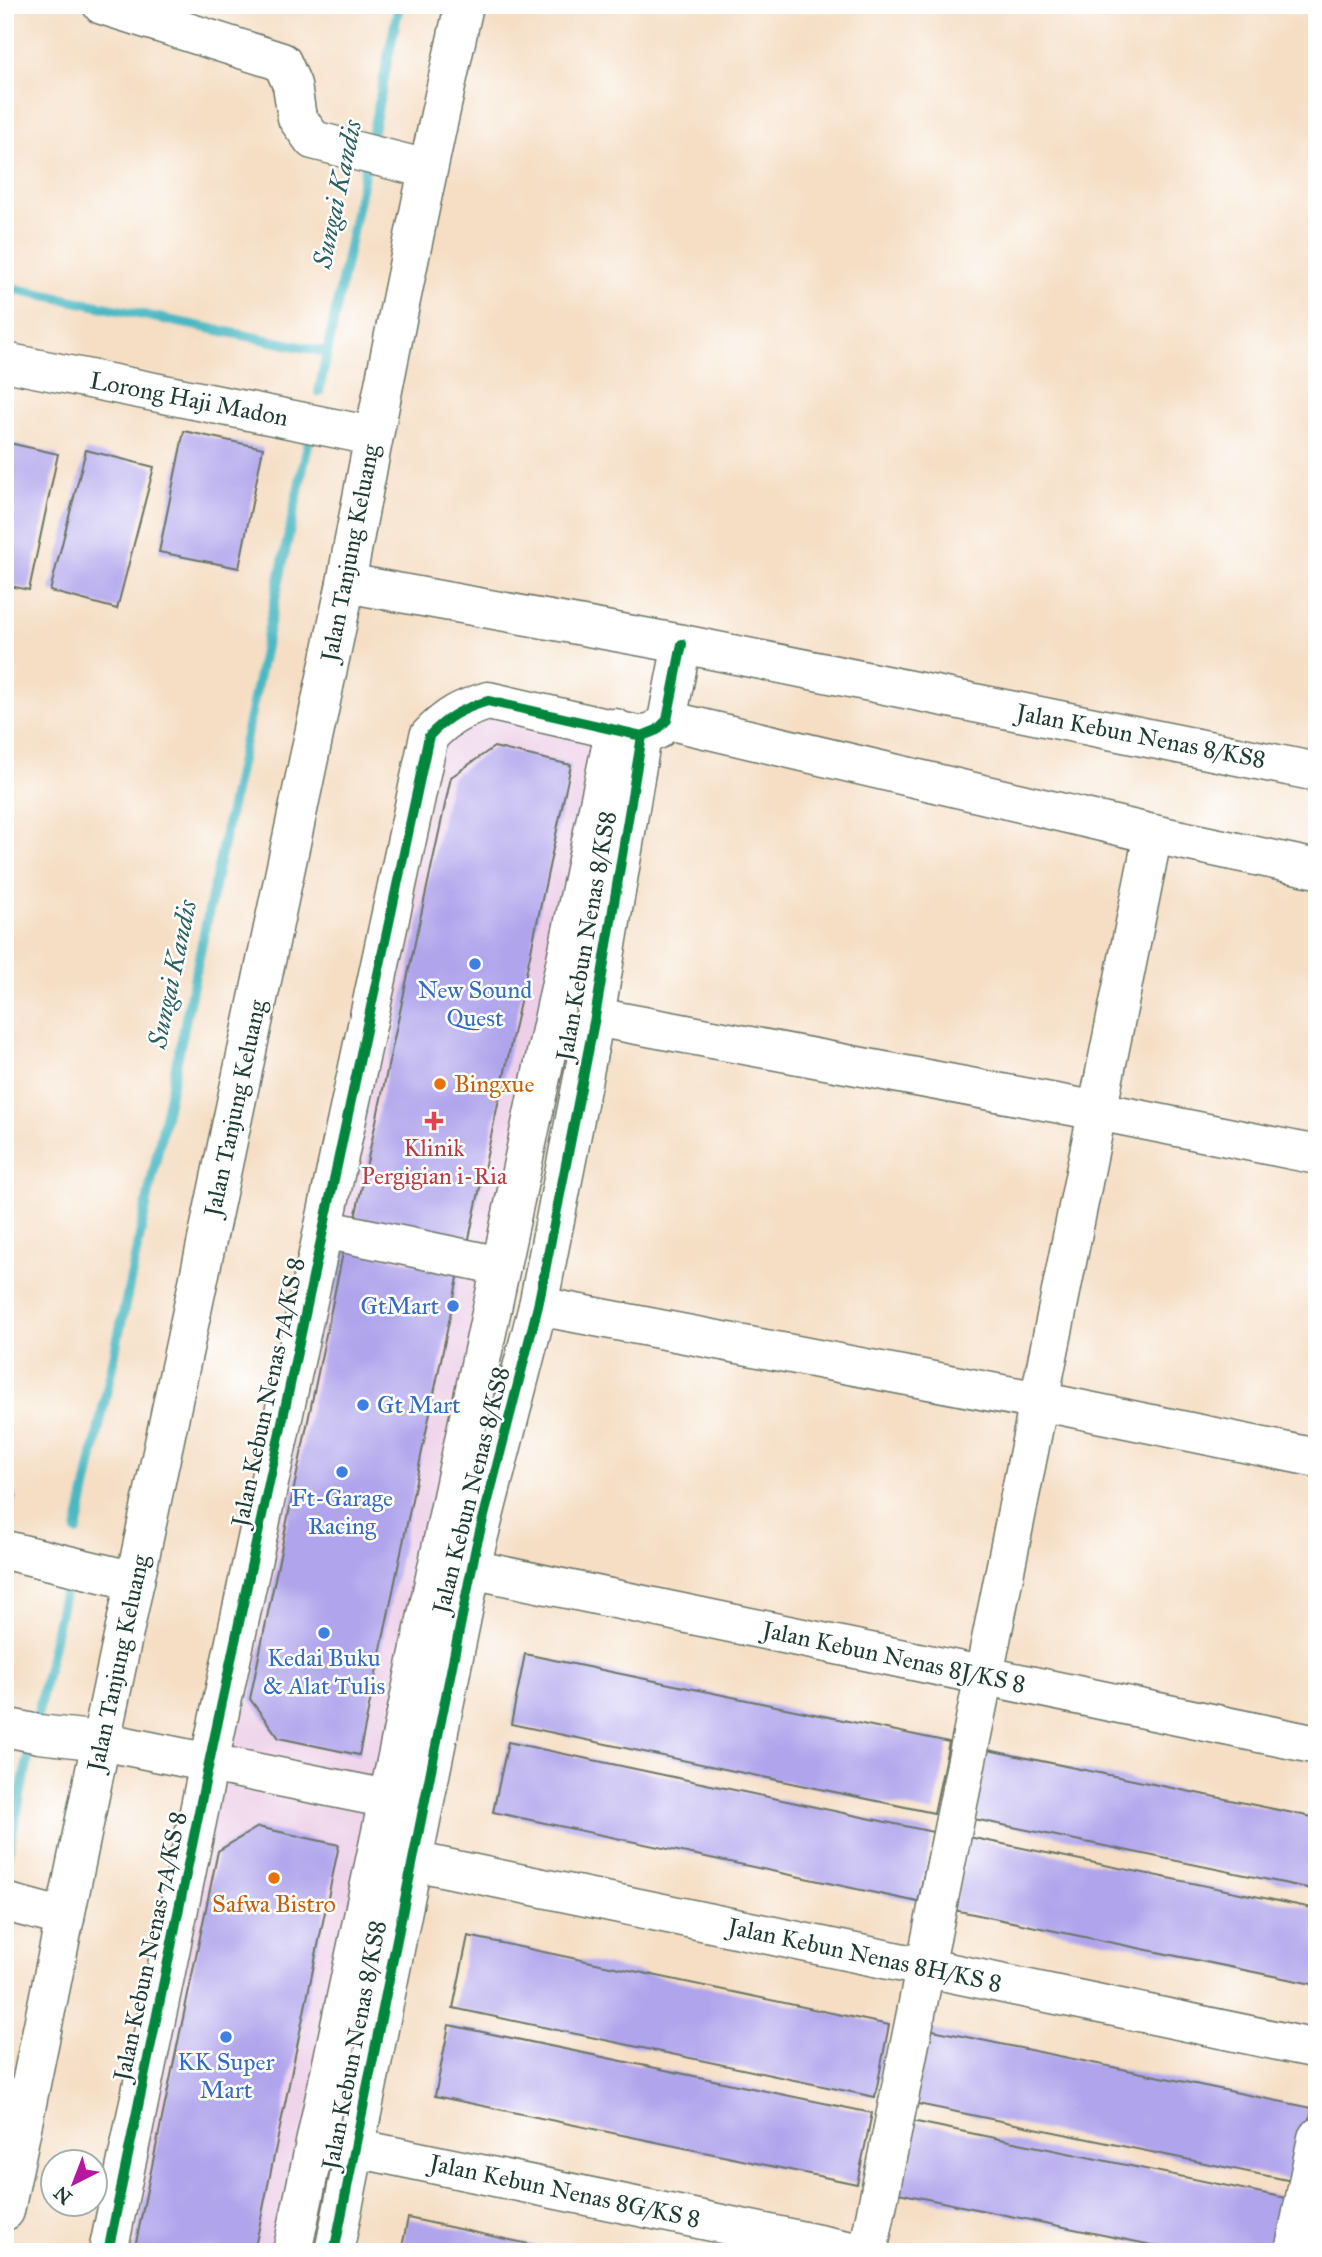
<svg xmlns="http://www.w3.org/2000/svg" width="1322" height="2257" font-family="'IM FELL Great Primer',serif">
  <style>
    .built { fill: #edd0e8 }
    .lines { fill: none; stroke-linecap: round; stroke-linejoin: round }
    .stream { stroke: #4ab8c2; stroke-width: 10 }
    .building { fill: #b0a4ec }
    .minor-casing { stroke: #6a7566; stroke-width: 41 }
    .major-casing { stroke: #6a7566; stroke-width: 41 }
    .minor { stroke: #fff; stroke-width: 38 }
    .major { stroke: #fff; stroke-width: 38 }
    .cycleway-casing { stroke: #fff; stroke-width: 15 }
    .cycleway { stroke: #00873e; stroke-width: 10 }
    .shop-dot { fill: #3f7fe0; stroke: #fff; stroke-width: 2.5 }
    .food-dot { fill: #e8710a; stroke: #fff; stroke-width: 2.5 }
    .health-dot { fill: #e0444e; stroke: #fff; stroke-width: 2.5 }
    .labels { text-anchor: middle; dominant-baseline: central; stroke-width: 5; stroke-linejoin: round; paint-order: stroke }
    .street-label { font-size: 24px; fill: #1f3d34; stroke: #fff }
    .shop-label { font-size: 24px; fill: #366cbe; stroke: #fff }
    .food-label { font-size: 24px; fill: #c56008; stroke: #fff; text-anchor: start }
    .health-label { font-size: 24px; fill: #be3a42; stroke: #fff }
    .water-label { font-size: 26px; font-style: italic; fill: #2c625f; stroke: #fff }
  </style>
  <rect width="100%" height="100%" fill="#fff"/>
  <filter id="ink" filterUnits="userSpaceOnUse"><feTurbulence type="fractalNoise" baseFrequency=".0143" numOctaves="2"/><feDisplacementMap in="SourceGraphic" scale="14" xChannelSelector="R" yChannelSelector="G"/><feConvolveMatrix kernelMatrix="1 2 1 2 8 2 1 2 1" color-interpolation-filters="sRGB"/></filter>
  <filter id="wash" filterUnits="userSpaceOnUse"><feTurbulence type="fractalNoise" baseFrequency=".00686" numOctaves="4" result="noise"/><feDisplacementMap in="SourceGraphic" scale="28" xChannelSelector="R" yChannelSelector="G"/><feGaussianBlur stdDeviation="1.57" result="paint"/><feColorMatrix in="noise" values="0 0 0 0 0 0 0 0 0 0 0 0 0 0 0 0 0 1.4 0 .05"/><feComposite in="paint" operator="in"/></filter>
  <g filter="url(#wash)">
    <rect width="100%" height="100%" fill="#f5dec4"/>
    <polygon class="built" points="490,715 604,741 283,2252 121,2252 442,743"/>
    <g class="lines">
      <g class="stream">
        <polyline points="5,287 326,352"/>
        <polyline points="319,392 399,5"/>
        <polyline points="77,1531 311,430"/>
        <polyline points="5,1866 64,1593"/>
      </g>
    </g>
    <g id="blocks">
      <g class="building">
        <polygon points="184,431 263,448 239,568 159,552"/>
        <polygon points="5,442 58,454 29,590 5,585"/>
        <polygon points="86,450 154,467 117,609 50,591"/>
        <polygon points="494,747 571,765 468,1243 355,1218 451,777"/>
        <polygon points="344,1248 459,1273 359,1755 279,1738 250,1699"/>
        <polygon points="5,1494 16,1496 11,1516 5,1515"/>
        <polygon points="525,1654 949,1742 934,1813 511,1724"/>
        <polygon points="508,1742 933,1832 918,1902 493,1812"/>
        <polygon points="988,1750 1317,1818 1317,1890 974,1819"/>
        <polygon points="258,1827 339,1845 254,2252 134,2252 218,1851"/>
        <polygon points="969,1837 1317,1909 1317,1985 954,1910"/>
        <polygon points="468,1936 889,2025 875,2097 453,2008"/>
        <polygon points="449,2025 872,2113 857,2184 435,2096"/>
        <polygon points="928,2029 1312,2108 1297,2182 913,2103"/>
        <polygon points="907,2120 1291,2199 1280,2252 1186,2252 893,2192"/>
        <polygon points="408,2218 561,2251 561,2252 401,2252"/>
      </g>
    </g>
  </g>
  <g filter="url(#ink)">
    <use href="#blocks" fill-opacity="0" stroke="#6a7566" stroke-width="2"/>
    <g class="lines">
      <g class="minor-casing">
        <g id="minor">
          <polyline points="102,5 282,62 292,85 297,118 313,140 427,169"/>
          <polyline points="5,362 373,436"/>
          <polyline points="346,583 682,644 1317,772"/>
          <polyline points="667,720 1153,834 1317,869"/>
          <polyline points="595,1017 1098,1111 1317,1155"/>
          <polyline points="324,1229 501,1266"/>
          <polyline points="538,1306 1039,1401 1317,1458"/>
          <polyline points="5,1550 135,1581"/>
          <polyline points="471,1569 1317,1745"/>
          <polyline points="5,1727 39,1734 101,1741 388,1799"/>
          <polyline points="413,1861 1317,2049"/>
          <polyline points="5,1902 65,1918"/>
          <polyline points="355,2148 857,2252"/>
          <path d="M108 2252 209 1763 429 736C448 716 462 709 488 701L642 736 657 730 667 720 682 644"/>
          <polyline points="292,2252 615,728"/>
          <polyline points="334,2252 476,1547 538,1306 595,1017 642,736"/>
          <polyline points="868,2252 1153,834"/>
          <polyline points="1294,2252 1317,2138"/>
        </g>
      </g>
      <g class="major-casing">
        <path id="major" d="M5 2211 101 1741 346 583C382 389 421 197 464 5"/>
      </g>
      <use href="#minor" class="minor"/>
      <use href="#major" class="major"/>
      <g class="cycleway-casing">
        <g id="cycleway">
          <path d="M108 2252 209 1763 429 736C448 716 462 709 488 701L642 736 657 730 667 720 682 644"/>
          <polyline points="334,2252 476,1547 538,1306 595,1017 642,736"/>
        </g>
      </g>
      <use href="#cycleway" class="cycleway"/>
    </g>
  </g>
  <g class="shop-dot">
    <circle cx="475" cy="964" r="7"/>
    <circle cx="453" cy="1306" r="7"/>
    <circle cx="363" cy="1405" r="7"/>
    <circle cx="342" cy="1472" r="7"/>
    <circle cx="324" cy="1633" r="7"/>
    <circle cx="226" cy="2037" r="7"/>
  </g>
  <g class="food-dot">
    <circle cx="440" cy="1084" r="7"/>
    <circle cx="274" cy="1878" r="7"/>
  </g>
  <path class="health-dot" d="M430.5 1110.5h7v7h7v7h-7v7h-7v-7h-7v-7h7z"/>
  <g class="labels">
    <g class="street-label">
      <text transform="translate(189 399) rotate(11)">Lorong Haji Madon</text>
      <text transform="translate(350 553) rotate(-79)">Jalan Tanjung Keluang</text>
      <text transform="translate(1141 736) rotate(11)">Jalan Kebun Nenas 8/KS8</text>
      <text transform="translate(586 936) rotate(-80)">Jalan Kebun Nenas 8/KS8</text>
      <text transform="translate(235 1108) rotate(-78)">Jalan Tanjung Keluang</text>
      <text transform="translate(268 1392) rotate(-78)">Jalan Kebun Nenas 7A/KS 8</text>
      <text transform="translate(471 1490) rotate(-76)">Jalan Kebun Nenas 8/KS8</text>
      <text transform="translate(894 1657) rotate(12)">Jalan Kebun Nenas 8J/KS 8</text>
      <text transform="translate(118 1663) rotate(-78)">Jalan Tanjung Keluang</text>
      <text transform="translate(150 1946) rotate(-78)">Jalan Kebun Nenas 7A/KS 8</text>
      <text transform="translate(865 1955) rotate(12)">Jalan Kebun Nenas 8H/KS 8</text>
      <text transform="translate(354 2045) rotate(-79)">Jalan Kebun Nenas 8/KS8</text>
      <text transform="translate(565 2191) rotate(12)">Jalan Kebun Nenas 8G/KS 8</text>
    </g>
    <g class="shop-label">
      <text x="475" y="990">New Sound<tspan x="475" dy="28">Quest</tspan></text>
      <text x="439" y="1306" text-anchor="end">GtMart</text>
      <text x="377" y="1405" text-anchor="start">Gt Mart</text>
      <text x="342" y="1498">Ft-Garage<tspan x="342" dy="28">Racing</tspan></text>
      <text x="324" y="1658">Kedai Buku<tspan x="324" dy="28">&amp; Alat Tulis</tspan></text>
      <text x="226" y="2062">KK Super<tspan x="226" dy="28">Mart</tspan></text>
    </g>
    <g class="food-label">
      <text x="454" y="1084">Bingxue</text>
      <text x="274" y="1904" text-anchor="middle">Safwa Bistro</text>
    </g>
    <g class="health-label">
      <text x="434" y="1148">Klinik<tspan x="434" dy="28">Pergigian i-Ria</tspan></text>
    </g>
    <g class="water-label">
      <text transform="translate(337 194) rotate(-78)">Sungai Kandis</text>
      <text transform="translate(172 974) rotate(-78)">Sungai Kandis</text>
    </g>
  </g>
  <rect width="1322" height="2257" fill="none" stroke="#fff" stroke-width="28"/>
  <g transform="translate(74 2183) rotate(222)"><circle r="33" fill="#ffffff" stroke="#a5b1ae" stroke-width="2"/>
  <path d="M0-5L12 26L0 18L-12 26Z" fill="#b5179e"/>
  <text y="-10" font-size="19" font-weight="bold" text-anchor="middle" fill="#1f3d34">N</text>
  </g>
</svg>
